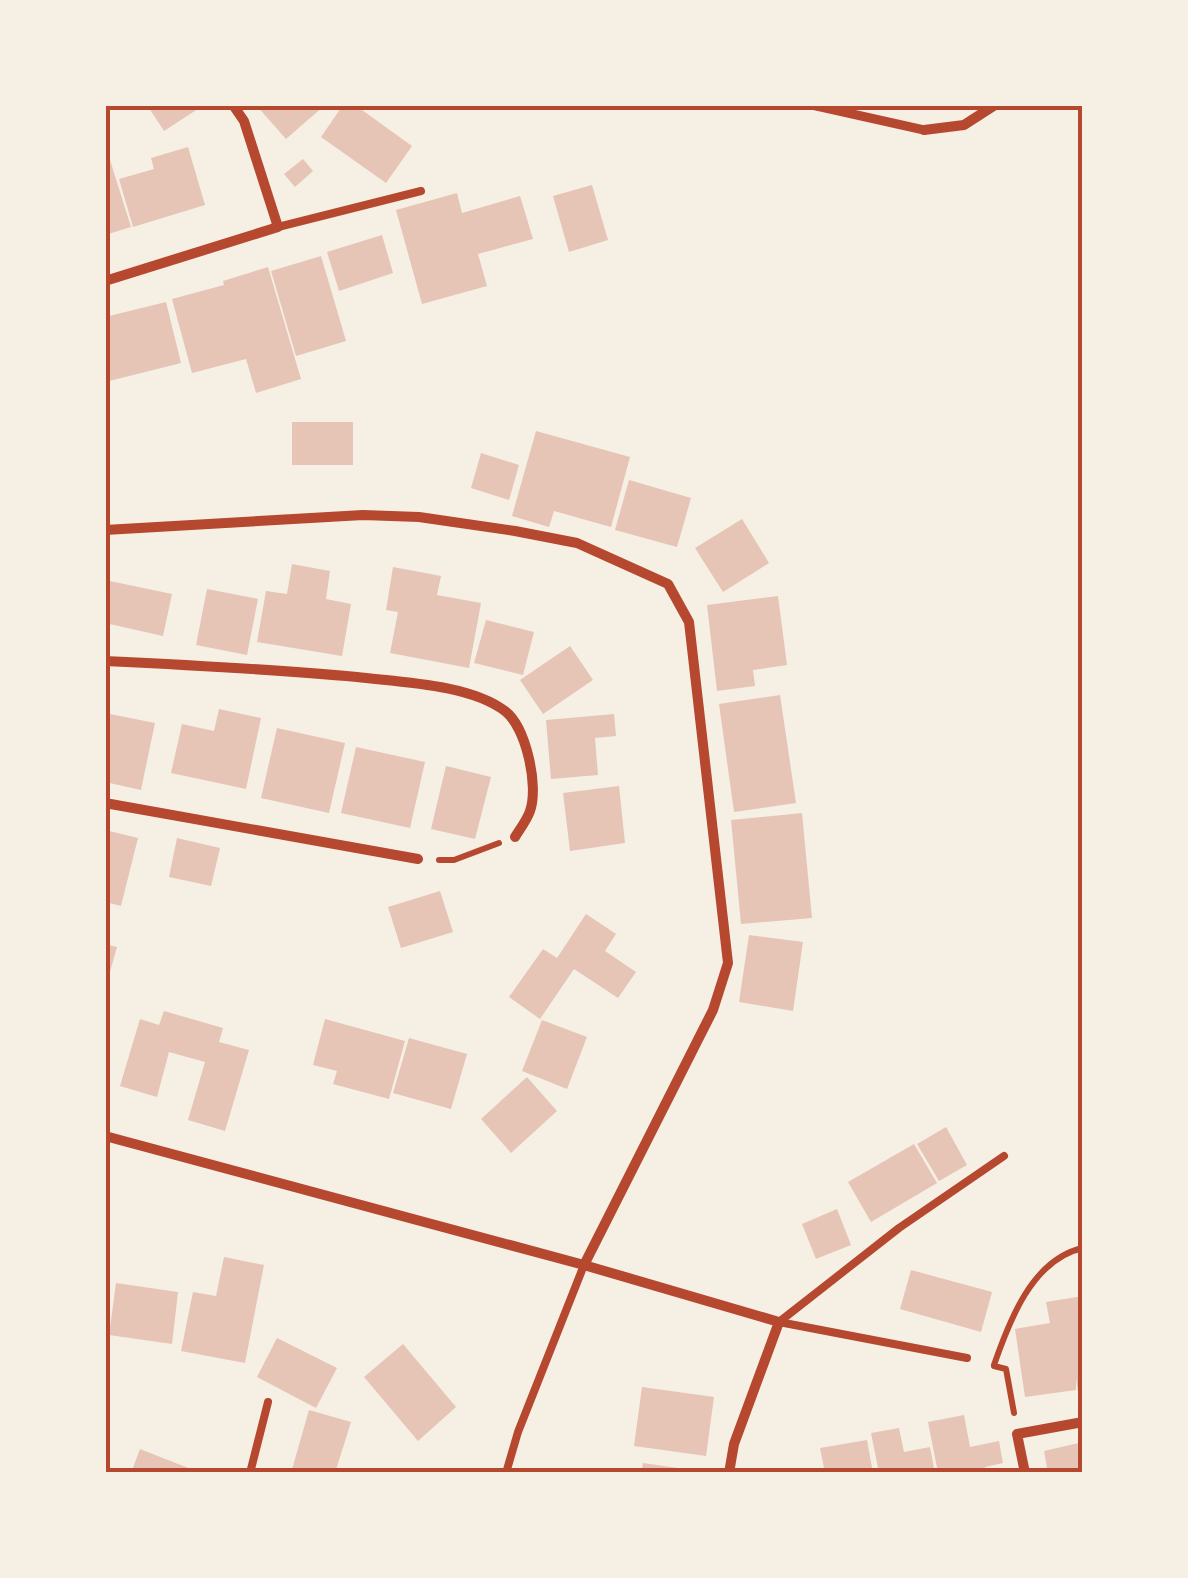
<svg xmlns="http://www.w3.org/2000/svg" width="1188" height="1578" font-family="Montserrat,sans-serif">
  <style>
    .building { fill: #e6c5b7 }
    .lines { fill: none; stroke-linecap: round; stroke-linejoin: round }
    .path { stroke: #b5482f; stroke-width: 6 }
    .service { stroke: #b5482f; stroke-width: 8 }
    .pedestrian { stroke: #b5482f; stroke-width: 9 }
    .minor { stroke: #b5482f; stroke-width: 10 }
    .neatline { fill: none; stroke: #b5482f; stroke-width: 4 }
  </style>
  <rect width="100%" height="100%" fill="#f6efe4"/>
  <g class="building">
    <polygon points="147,105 204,105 164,131"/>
    <polygon points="256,105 325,105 286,139"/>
    <polygon points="343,105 355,105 412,146 386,183 321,137"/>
    <polygon points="105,144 131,227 105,235"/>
    <polygon points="188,147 205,205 133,227 119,179 154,169 151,158"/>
    <polygon points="303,159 313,171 295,187 284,174"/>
    <polygon points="592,185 608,240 569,252 553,196"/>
    <polygon points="457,193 462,213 520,196 533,239 478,254 487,286 422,304 396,210"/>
    <polygon points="382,235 393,273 339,291 327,252"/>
    <polygon points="321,256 346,341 296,356 271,271"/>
    <polygon points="268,267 301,379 256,393 246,359 192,373 172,299 224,285 223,281"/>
    <polygon points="166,302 181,363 105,382 105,317"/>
    <rect x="292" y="422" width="61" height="43"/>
    <polygon points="536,431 630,457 611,527 554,511 549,527 512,516"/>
    <polygon points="481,453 519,465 509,500 471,488"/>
    <polygon points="629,480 691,498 677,547 615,530"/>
    <polygon points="742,519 769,563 723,592 695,548"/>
    <polygon points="292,564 330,571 326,599 351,604 342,656 257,642 266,591 287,594"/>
    <polygon points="393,567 441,576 437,595 481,603 469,668 390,653 398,612 386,610"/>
    <polygon points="105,580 172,594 163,636 105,623"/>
    <polygon points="207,589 258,599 247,655 196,645"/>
    <polygon points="778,596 787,665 753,670 755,686 717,691 707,605"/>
    <polygon points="486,620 534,632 523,675 474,663"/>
    <polygon points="570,646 593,680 543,714 520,680"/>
    <polygon points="780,695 796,803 734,812 719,704"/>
    <polygon points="219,709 261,718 246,789 171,773 182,724 214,731"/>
    <polygon points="105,713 155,723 141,790 105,782"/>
    <polygon points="614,714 616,736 595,738 598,775 551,779 546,720"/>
    <polygon points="277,728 345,743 329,813 261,798"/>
    <polygon points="356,747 425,762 410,828 341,813"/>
    <polygon points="446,766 491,777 475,839 431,829"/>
    <polygon points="619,786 625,843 570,851 563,793"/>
    <polygon points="802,813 812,918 741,924 731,820"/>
    <polygon points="105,830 138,838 121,906 105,902"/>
    <polygon points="177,838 220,848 211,886 169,877"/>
    <polygon points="440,891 453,932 401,948 388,907"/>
    <polygon points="586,914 616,934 605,951 636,972 618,998 574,969 540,1019 509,997 543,949 557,958"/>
    <polygon points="749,935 803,942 793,1011 739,1002"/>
    <polygon points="105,944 117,947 106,986 105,986"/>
    <polygon points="164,1011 223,1028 219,1042 249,1050 225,1131 188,1120 205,1062 169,1052 157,1097 120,1086 140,1019 159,1025"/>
    <polygon points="325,1019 405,1041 389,1099 333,1084 337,1071 313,1065"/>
    <polygon points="542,1020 587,1037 567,1089 522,1071"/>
    <polygon points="409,1038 467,1054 451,1109 393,1093"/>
    <polygon points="527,1077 557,1111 511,1153 481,1119"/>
    <polygon points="946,1127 967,1165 939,1181 917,1144"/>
    <polygon points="914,1144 937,1183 871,1222 848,1182"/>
    <polygon points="837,1209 851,1245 816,1259 802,1224"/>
    <polygon points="224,1257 264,1265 245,1363 181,1351 193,1292 216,1296"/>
    <polygon points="911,1270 992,1292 981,1332 900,1309"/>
    <polygon points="116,1283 178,1292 172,1344 109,1335"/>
    <polygon points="1083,1296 1083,1392 1078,1392 1076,1379 1076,1390 1025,1397 1015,1329 1050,1323 1046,1302"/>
    <polygon points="277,1338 337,1368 316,1408 257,1377"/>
    <polygon points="403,1344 456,1407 418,1441 364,1377"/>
    <polygon points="642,1387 714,1397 706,1456 634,1446"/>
    <polygon points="309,1410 351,1422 335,1473 291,1473"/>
    <polygon points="964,1415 970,1447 999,1441 1003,1463 985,1467 986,1473 938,1473 928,1422"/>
    <polygon points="899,1428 904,1452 930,1447 935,1473 879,1473 871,1433"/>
    <polygon points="867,1440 873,1473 825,1473 820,1448"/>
    <polygon points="1083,1442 1083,1473 1048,1473 1044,1451"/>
    <polygon points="140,1449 201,1473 131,1473"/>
    <polygon points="643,1463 691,1470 691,1473 641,1473"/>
  </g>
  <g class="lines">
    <g class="path">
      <polyline points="439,860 454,860 499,843"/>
      <path d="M994 1365C1009 1322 1032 1259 1083 1248"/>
      <polyline points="994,1366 1006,1369 1014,1413"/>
    </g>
    <g class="service">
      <polyline points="278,227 421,191"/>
      <polyline points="779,1322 899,1228 1004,1156"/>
      <polyline points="779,1322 967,1358"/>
      <polyline points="250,1473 268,1402"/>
      <polyline points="506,1473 518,1432 584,1265"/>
    </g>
    <polyline class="pedestrian" points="812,105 924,130"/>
    <g class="minor">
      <polyline points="924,130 964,125 995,105"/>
      <polyline points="105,281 278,227 244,121 233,105"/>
      <polyline points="105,530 363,515 419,517 515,531 577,543 668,584 689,622 728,963 713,1010 584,1265"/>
      <path d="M105 661C189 665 273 669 357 677 399 682 470 684 505 711 526 727 539 786 530 811 527 820 520 829 515 837"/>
      <polyline points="105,803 418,859"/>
      <polyline points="105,1136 584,1265 779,1322 734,1444 729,1473"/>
      <polyline points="1025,1473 1017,1434 1083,1422"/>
    </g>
  </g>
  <rect width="1188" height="1578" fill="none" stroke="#f6efe4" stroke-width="215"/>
  <rect x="108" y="108" width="972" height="1362" class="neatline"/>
</svg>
